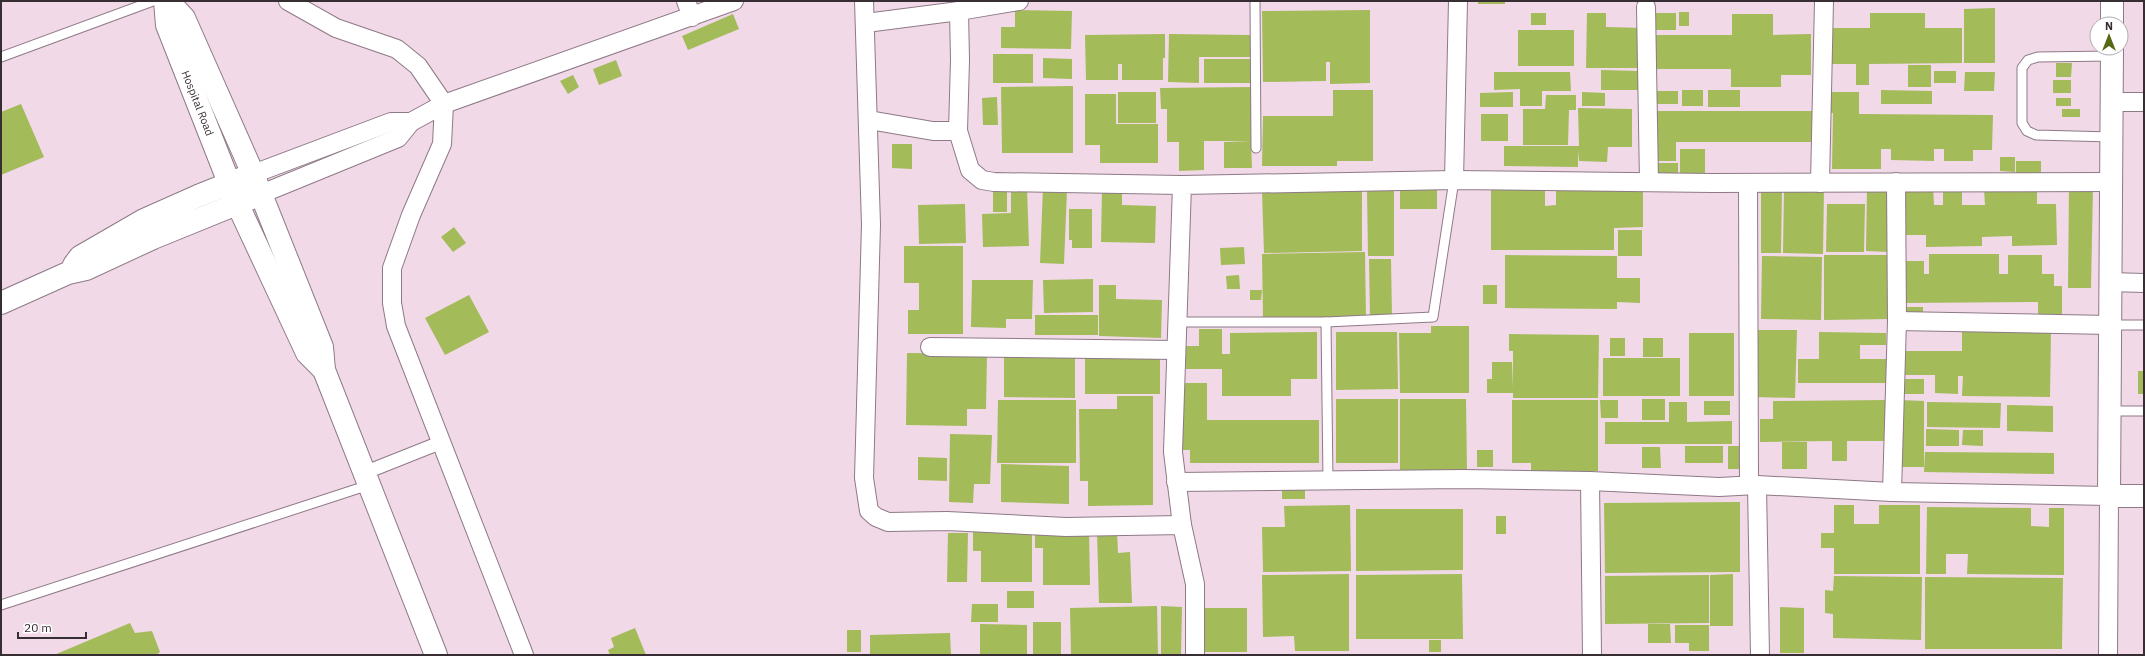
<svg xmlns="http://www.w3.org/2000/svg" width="2145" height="656" font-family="'IBM Plex Sans',sans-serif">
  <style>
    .building { fill: #a3bb59 }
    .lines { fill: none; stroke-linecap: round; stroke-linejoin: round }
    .service-casing { stroke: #8e7987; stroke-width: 11 }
    .pedestrian-casing { stroke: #8e7987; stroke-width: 15 }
    .minor-casing { stroke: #8e7987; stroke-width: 20 }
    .tertiary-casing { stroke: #8e7987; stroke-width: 24 }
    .secondary-casing { stroke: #8e7987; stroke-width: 24 }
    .service { stroke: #fff; stroke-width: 9 }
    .pedestrian { stroke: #fff; stroke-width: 13 }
    .minor { stroke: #fff; stroke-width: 18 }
    .tertiary { stroke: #fff; stroke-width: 22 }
    .secondary { stroke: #fff; stroke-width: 22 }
    .labels { text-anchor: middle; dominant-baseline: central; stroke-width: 3; stroke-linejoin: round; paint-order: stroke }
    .street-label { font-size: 11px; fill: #372e34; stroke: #fff }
  </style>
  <rect width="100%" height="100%" fill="#f1d9e8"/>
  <g class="building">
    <rect x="1478" y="1" width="27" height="3"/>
    <polygon points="1995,8 1995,63 1964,63 1964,9"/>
    <polygon points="1015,10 1072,11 1071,49 1001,48 1001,27 1015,27"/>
    <polygon points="1370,10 1370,83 1330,84 1330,62 1326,62 1326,81 1263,82 1262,11"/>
    <rect x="1679" y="12" width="10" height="14"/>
    <rect x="1531" y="13" width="15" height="12"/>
    <polygon points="1587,13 1606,13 1606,27 1644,28 1643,68 1586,68"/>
    <rect x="1651" y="13" width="25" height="17"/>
    <polygon points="1870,13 1925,13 1925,28 1962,28 1962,63 1869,64 1869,85 1856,85 1856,64 1832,64 1832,28 1870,28"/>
    <polygon points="733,14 739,29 688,50 682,36"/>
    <polygon points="1732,14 1773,14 1773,35 1811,34 1811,75 1781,75 1781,87 1731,87 1731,69 1654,69 1654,35 1732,35"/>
    <rect x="1518" y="30" width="56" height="36"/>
    <polygon points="1165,34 1165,58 1163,58 1163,80 1122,80 1122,64 1118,64 1118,80 1086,80 1085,35"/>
    <polygon points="1169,34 1250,35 1250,57 1199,57 1199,83 1168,82"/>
    <rect x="993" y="54" width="40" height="29"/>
    <polygon points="1043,58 1072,59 1072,79 1043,78"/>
    <rect x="1204" y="59" width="49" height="24"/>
    <polygon points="616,60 622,76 599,85 593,69"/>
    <polygon points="2056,63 2072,63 2071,77 2056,77"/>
    <rect x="1908" y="65" width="23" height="22"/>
    <polygon points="1601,70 1639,71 1639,90 1601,90"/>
    <rect x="1934" y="71" width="22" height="12"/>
    <polygon points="1494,72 1570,72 1571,91 1542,91 1542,106 1520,106 1520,89 1494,90"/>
    <polygon points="1965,72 1995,72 1994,91 1964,91"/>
    <polygon points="573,75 579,87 568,94 560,81"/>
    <rect x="2053" y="80" width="18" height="13"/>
    <polygon points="1073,86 1073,153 1002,153 1001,87"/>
    <polygon points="1252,87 1253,141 1204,141 1204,170 1179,171 1179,142 1167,142 1167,109 1161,109 1160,88"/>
    <polygon points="1333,90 1373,90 1373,161 1337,161 1337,166 1262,166 1263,116 1333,116"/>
    <rect x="1682" y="90" width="21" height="16"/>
    <rect x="1708" y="90" width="32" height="17"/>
    <polygon points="1881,90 1932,91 1932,104 1881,104"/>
    <rect x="1653" y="91" width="25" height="13"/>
    <rect x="1118" y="92" width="38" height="31"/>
    <polygon points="1513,92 1513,107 1480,107 1480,93"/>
    <polygon points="1582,92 1605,93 1605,106 1582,106"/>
    <polygon points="1829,92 1859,92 1859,114 1993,115 1992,150 1973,150 1973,161 1944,161 1944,149 1934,149 1934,161 1891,160 1891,149 1881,149 1881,169 1832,169 1833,113 1828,113"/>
    <polygon points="1085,94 1116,94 1116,124 1158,124 1158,163 1100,163 1100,145 1085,145"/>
    <polygon points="1546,95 1576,95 1576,110 1569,110 1568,145 1523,145 1523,109 1545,109"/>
    <polygon points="997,97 998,125 983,125 982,98"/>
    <rect x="2056" y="98" width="15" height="8"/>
    <polygon points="21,104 44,157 1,175 1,112"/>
    <polygon points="1578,108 1632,109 1632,147 1608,147 1607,162 1579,161 1578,150 1578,167 1504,166 1504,146 1579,146"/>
    <rect x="2062" y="109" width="18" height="8"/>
    <polygon points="1652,111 1818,111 1818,142 1676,142 1676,161 1652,161"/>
    <rect x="1481" y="114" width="27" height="27"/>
    <polygon points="1251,141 1252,168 1224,168 1224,142"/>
    <polygon points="892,144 912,144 912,169 892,168"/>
    <rect x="1680" y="149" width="25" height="25"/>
    <polygon points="2000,157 2015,157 2015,172 2000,171"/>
    <polygon points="2016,161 2041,161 2041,179 2016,178"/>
    <polygon points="1650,163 1678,163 1678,176 1650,177"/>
    <polygon points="1867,186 1891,187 1890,252 1866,251"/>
    <polygon points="2069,186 2093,186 2091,288 2068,288"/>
    <polygon points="1556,187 1643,187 1643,227 1614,228 1614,250 1491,250 1491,188 1545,188 1545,206 1556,205"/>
    <polygon points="1761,187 1782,188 1781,253 1761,253"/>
    <polygon points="1900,187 1933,187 1934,205 1943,205 1943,189 1962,188 1962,205 1985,205 1984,189 2037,189 2037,204 2056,204 2057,245 2012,246 2012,236 1982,237 1982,246 1926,247 1926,235 1901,235"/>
    <polygon points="1011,188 1027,188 1029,246 983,247 982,214 1011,213"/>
    <polygon points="1043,188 1067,189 1064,264 1040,263"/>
    <polygon points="1784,188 1824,188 1823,254 1783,253"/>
    <rect x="1400" y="189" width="37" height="20"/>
    <polygon points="1102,190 1122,191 1122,205 1156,206 1155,243 1101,242"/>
    <polygon points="1362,190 1362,251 1264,253 1262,191"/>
    <rect x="993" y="191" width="14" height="21"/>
    <polygon points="1367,191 1394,191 1394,256 1368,256"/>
    <polygon points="965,204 966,243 919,244 918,205"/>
    <polygon points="1827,204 1865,204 1864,252 1826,252"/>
    <polygon points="1069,209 1092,209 1092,248 1072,248 1072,240 1069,240"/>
    <polygon points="454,227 466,243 453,252 441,237"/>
    <rect x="1618" y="230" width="24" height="26"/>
    <polygon points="904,246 963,246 963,334 908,334 908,310 919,310 919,283 904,283"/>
    <polygon points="1244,247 1245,264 1221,265 1220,248"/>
    <polygon points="1365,252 1366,319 1263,320 1262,254"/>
    <polygon points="1929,254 1999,254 1999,274 2008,274 2008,255 2042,255 2042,274 2054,274 2054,286 2062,286 2062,316 2038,316 2038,302 1901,303 1901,261 1924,261 1924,274 1929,274"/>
    <polygon points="1505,255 1617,256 1617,278 1640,278 1640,303 1617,302 1617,309 1505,308"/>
    <polygon points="1824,255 1890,255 1890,319 1824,320"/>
    <polygon points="1762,256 1822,257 1821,320 1761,319"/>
    <polygon points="1369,259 1391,259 1392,317 1370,318"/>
    <polygon points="1239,275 1240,289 1227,289 1226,276"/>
    <polygon points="1093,279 1093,312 1044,313 1043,280"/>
    <polygon points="972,280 1033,280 1032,319 1006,319 1006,328 971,327"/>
    <polygon points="1099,285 1116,285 1116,299 1162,300 1161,338 1099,336"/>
    <rect x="1483" y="285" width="14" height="19"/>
    <polygon points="1250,290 1262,290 1261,300 1250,300"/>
    <polygon points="469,295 489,332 445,355 425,318"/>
    <rect x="1907" y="307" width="16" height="10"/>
    <rect x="1035" y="315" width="63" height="20"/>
    <polygon points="1431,326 1469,326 1469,393 1400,393 1399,333 1431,333"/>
    <polygon points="1199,329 1222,329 1222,354 1230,354 1230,333 1317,332 1317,379 1291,379 1291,396 1222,396 1222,369 1186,369 1186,346 1199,346"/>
    <polygon points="1756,330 1797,330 1795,398 1755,397"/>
    <polygon points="1962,330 2051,330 2050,397 1962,396 1963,376 1958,376 1958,394 1935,393 1935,375 1901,375 1901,351 1962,351"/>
    <polygon points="1336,332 1397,332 1398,389 1336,390"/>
    <polygon points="1819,332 1886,333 1886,345 1860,345 1860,359 1890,359 1890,383 1798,383 1798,359 1819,359"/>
    <rect x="1689" y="333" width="45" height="63"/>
    <polygon points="1509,334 1599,335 1598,398 1513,398 1513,393 1487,393 1487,379 1492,379 1492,362 1512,362 1513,388 1513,351 1509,351"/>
    <rect x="1610" y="338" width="15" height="18"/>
    <rect x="1643" y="338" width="20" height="19"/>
    <polygon points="907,353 987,354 986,409 967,409 967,426 906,425"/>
    <rect x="1085" y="354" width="75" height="40"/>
    <polygon points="1004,355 1075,356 1075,398 1004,397"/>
    <rect x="1603" y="358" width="77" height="38"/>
    <rect x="2138" y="371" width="6" height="23"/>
    <rect x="1901" y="379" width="23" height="15"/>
    <polygon points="1183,383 1207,383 1207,420 1319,420 1319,463 1190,463 1190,450 1183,450"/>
    <polygon points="1117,396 1153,396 1153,505 1088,506 1088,481 1080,481 1079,409 1117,409"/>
    <rect x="1336" y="399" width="62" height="64"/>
    <polygon points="1400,399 1466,399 1467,472 1400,472"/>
    <rect x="1642" y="399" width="23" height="21"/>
    <polygon points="998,400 1076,400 1076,463 997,463"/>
    <polygon points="1512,400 1598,400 1598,471 1531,471 1531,463 1512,463"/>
    <polygon points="1600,400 1618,400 1618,418 1601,418"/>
    <polygon points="1888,400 1887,441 1847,441 1847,461 1832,461 1832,441 1760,442 1760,419 1773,419 1773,401"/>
    <polygon points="1900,400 1924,401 1924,467 1900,467"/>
    <rect x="1704" y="401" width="26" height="14"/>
    <polygon points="1669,402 1687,402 1687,422 1732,421 1732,444 1605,444 1605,422 1669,422"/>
    <polygon points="1927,402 2001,403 2000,428 1927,427"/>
    <polygon points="2007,405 2053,406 2053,432 2007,431"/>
    <polygon points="1926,429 1959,430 1959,446 1926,446"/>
    <polygon points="1963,430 1983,430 1983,446 1962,445"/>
    <polygon points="950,434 992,435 990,484 974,484 973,503 949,502"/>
    <rect x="1782" y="442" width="25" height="27"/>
    <rect x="1685" y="446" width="38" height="17"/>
    <rect x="1728" y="446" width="15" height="23"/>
    <polygon points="1642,447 1660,447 1661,468 1642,468"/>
    <rect x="1477" y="450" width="16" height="17"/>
    <polygon points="1925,452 2054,453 2054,474 1924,472"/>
    <polygon points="918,457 947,458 947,481 918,480"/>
    <polygon points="1001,464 1069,466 1069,504 1001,502"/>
    <rect x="1282" y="484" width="23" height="15"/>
    <polygon points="1740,502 1740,572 1605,573 1604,503"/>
    <polygon points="1350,505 1351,571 1263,572 1262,527 1285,527 1284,506"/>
    <polygon points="1834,505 1854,505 1854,524 1879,524 1879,505 1920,505 1920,574 1834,574 1834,548 1821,548 1821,533 1834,533"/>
    <polygon points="1927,507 2031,508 2031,526 2049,527 2049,508 2064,508 2064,575 1967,574 1968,554 1946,554 1946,574 1926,574"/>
    <polygon points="1356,509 1463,509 1463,570 1356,571"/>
    <rect x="1496" y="516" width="10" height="18"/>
    <polygon points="1089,529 1090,585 1043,585 1043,548 1035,548 1035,530"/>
    <polygon points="973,531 1032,531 1032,582 981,582 981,551 973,551"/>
    <polygon points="1117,531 1118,553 1130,552 1132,603 1099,603 1097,532"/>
    <polygon points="948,533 968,533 967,582 947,582"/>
    <polygon points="1349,574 1349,651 1295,651 1294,636 1263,637 1262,575"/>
    <polygon points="1462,574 1463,639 1356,639 1356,575"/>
    <polygon points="1733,574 1733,626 1710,626 1710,575"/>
    <polygon points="1709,575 1709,623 1605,624 1605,576"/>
    <polygon points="1834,576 1922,577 1921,640 1833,638 1833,614 1825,613 1825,590 1833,591"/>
    <polygon points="1925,577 2063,578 2062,649 1925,649"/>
    <rect x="1007" y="591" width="27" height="17"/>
    <polygon points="972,604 998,604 998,622 971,622"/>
    <polygon points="1157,606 1158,655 1071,655 1070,608"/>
    <polygon points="1161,606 1182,607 1181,655 1161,655"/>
    <polygon points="1780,607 1804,608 1804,653 1780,653"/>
    <rect x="1204" y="608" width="43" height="44"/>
    <rect x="1033" y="622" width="28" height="33"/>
    <polygon points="130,623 135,633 152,631 160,652 156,655 54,655"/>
    <polygon points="980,624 1027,625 1027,655 980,655"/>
    <polygon points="1648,624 1670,624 1671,643 1648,643"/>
    <polygon points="1675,625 1709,625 1709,651 1689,651 1689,643 1675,643"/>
    <polygon points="635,628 646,655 610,655 608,650 614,647 611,638"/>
    <rect x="847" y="630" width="14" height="22"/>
    <polygon points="950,633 951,655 870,655 870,635"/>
    <rect x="1429" y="640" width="12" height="12"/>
  </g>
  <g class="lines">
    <g class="service-casing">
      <g id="service">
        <polyline points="1255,1 1256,148"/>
        <polyline points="1,57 153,1"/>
        <polyline points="2112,137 2036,135 2027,131 2022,123 2022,68 2028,60 2038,57 2112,56"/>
        <polyline points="1177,322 1326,322 1433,317 1454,180"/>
        <polyline points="1326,322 1328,481"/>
        <polyline points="2110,325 2144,325"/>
        <polyline points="2110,411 2144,411"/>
        <polyline points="1,605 369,485"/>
      </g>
    </g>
    <g class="pedestrian-casing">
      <polyline id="pedestrian" points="364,473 442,442"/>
    </g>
    <g class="minor-casing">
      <g id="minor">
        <polyline points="288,1 336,28 397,49 418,66 444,104 442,144 411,215 392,268 392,303 396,326 524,655"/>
        <polyline points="686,1 692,17"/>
        <polyline points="864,1 871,225 864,478 869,511 876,517 888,522 947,521 1066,527 1182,525 1195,584 1195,655"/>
        <polyline points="1646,7 1649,182"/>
        <polyline points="959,11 1019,1"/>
        <polyline points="866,23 959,11 960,60 958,131 970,170 982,180 994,182 1182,185"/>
        <polyline points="2112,102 2144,102"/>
        <polyline points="869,120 933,131 958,131"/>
        <polyline points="253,174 391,122 411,122"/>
        <polyline points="1454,180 1458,1"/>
        <polyline points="1748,183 1749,485"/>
        <polyline points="1820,183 1824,1"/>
        <polyline points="261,194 398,138 411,122 444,104 734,1"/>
        <polyline points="2110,282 2144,283"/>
        <polyline points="1897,321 2110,325"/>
        <polyline points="930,347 1176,350"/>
        <polyline points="1590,481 1592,655"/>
        <polyline points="1176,482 1464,479 1590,481 1719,487 1757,485 1892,492 2109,496 2108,655"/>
        <polyline points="1757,485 1760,655"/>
        <polyline points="1892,492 1897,321 1896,182"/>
        <polyline points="1182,525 1173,452 1182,185 1454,180 1713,183 2110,182"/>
      </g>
    </g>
    <g class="tertiary-casing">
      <g id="tertiary">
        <polyline points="2112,24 2112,1"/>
        <polyline points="2112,48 2109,496 2144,496"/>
        <polyline points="74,265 80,257 144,220 198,196 253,174"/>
        <polyline points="1,303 68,273 86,269 153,238 261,194"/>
      </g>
    </g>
    <g class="secondary-casing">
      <g id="secondary">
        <path id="s1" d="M165 1 167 25 237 203 307 353 324 370"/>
        <polyline points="168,1 184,18 253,174 322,347 324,370 436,655"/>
      </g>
    </g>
    <use href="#service" class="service"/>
    <use href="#pedestrian" class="pedestrian"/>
    <use href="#minor" class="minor"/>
    <use href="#tertiary" class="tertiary"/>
    <use href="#secondary" class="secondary"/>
  </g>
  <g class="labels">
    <g class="street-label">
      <text stroke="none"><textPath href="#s1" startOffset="108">Hospital Road</textPath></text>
    </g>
  </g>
  <rect width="2145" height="656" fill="none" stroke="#372e34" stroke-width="4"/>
  <g transform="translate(2109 36)"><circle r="19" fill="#ffffff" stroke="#afabae"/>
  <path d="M0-3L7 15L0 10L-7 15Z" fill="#576813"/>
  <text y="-6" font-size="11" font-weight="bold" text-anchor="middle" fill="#372e34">N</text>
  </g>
  <path d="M18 632v6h68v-6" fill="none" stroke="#372e34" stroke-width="2"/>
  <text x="24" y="632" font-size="12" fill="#372e34" stroke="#ffffff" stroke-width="3" paint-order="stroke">20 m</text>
</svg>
